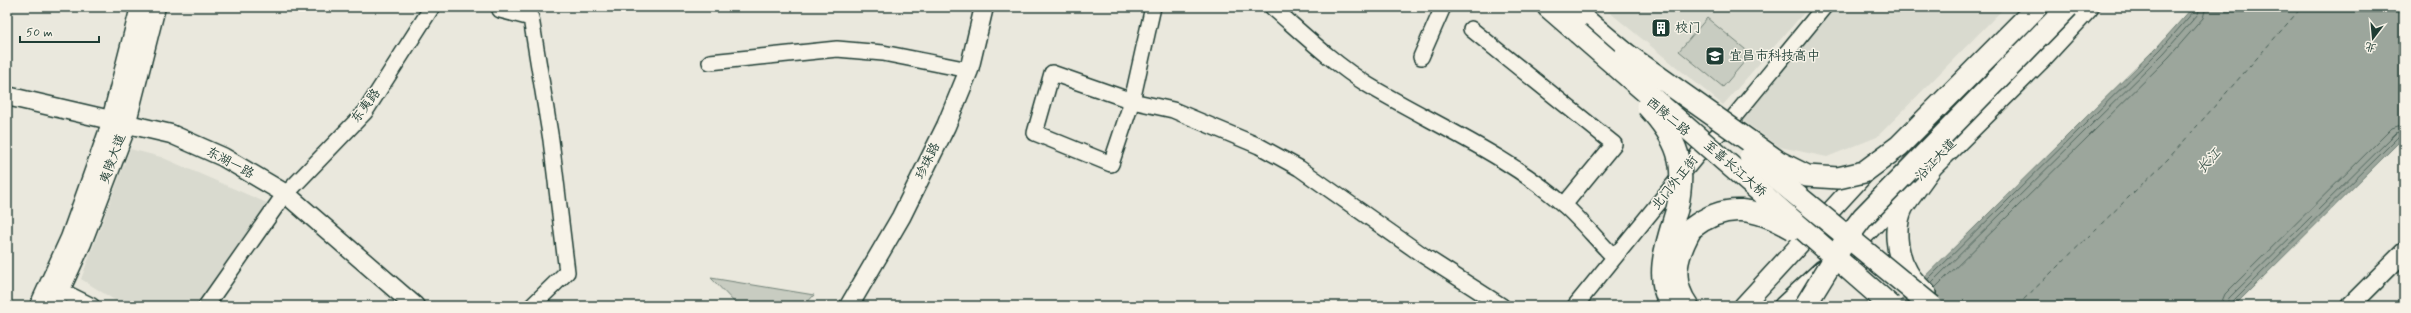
<svg xmlns="http://www.w3.org/2000/svg" width="2411" height="313" font-family="Mynerve,'LXGW WenKai TC',sans-serif">
  <style>
    .built { fill: #d9dacf }
    .green { fill: #c8ccc1; stroke: #74847a }
    .water { fill: #9ca69c; stroke: #6a7c72 }
    .lines { fill: none; stroke-linecap: round; stroke-linejoin: round }
    .shore { stroke: #51675e; stroke-width: 1 }
    .ferry { stroke: #445c53; stroke-width: 1; stroke-dasharray: 5 4; stroke-linecap: butt }
    .minor-casing { stroke: #1f3d34; stroke-width: 18 }
    .major-casing { stroke: #1f3d34; stroke-width: 21 }
    .highway-casing { stroke: #1f3d34; stroke-width: 24 }
    .minor { stroke: #f7f3e8; stroke-width: 15 }
    .major { stroke: #f7f3e8; stroke-width: 18 }
    .highway { stroke: #f7f3e8; stroke-width: 21 }
    .highway-bridge-casing { stroke: #1f3d34; stroke-width: 24; stroke-linecap: butt }
    .highway-bridge { stroke: #f7f3e8; stroke-width: 21 }
    .labels { text-anchor: middle; dominant-baseline: central; stroke-width: 3; stroke-linejoin: round; paint-order: stroke }
    .poi-label { font-size: 13px; fill: #1f3d34; stroke: #f7f3e8; text-anchor: start }
    .street-label { font-size: 13px; fill: #1f3d34; stroke: #f7f3e8 }
    .water-label { font-size: 14px; font-style: italic; fill: #445c53; stroke: #f7f3e8 }
  </style>
  <rect width="100%" height="100%" fill="#eae8dd"/>
  <filter id="ink" filterUnits="userSpaceOnUse"><feTurbulence type="fractalNoise" baseFrequency=".025" numOctaves="2"/><feDisplacementMap in="SourceGraphic" scale="8" xChannelSelector="R" yChannelSelector="G"/><feConvolveMatrix kernelMatrix="1 2 1 2 8 2 1 2 1" color-interpolation-filters="sRGB"/></filter>
  <g filter="url(#ink)">
    <g class="built">
      <polygon points="1603,7 1809,7 1723,105"/>
      <polygon points="1835,7 2005,7 1877,137 1827,157 1780,147 1738,117"/>
      <polygon points="130,149 161,157 283,210 214,306 124,306 81,279"/>
    </g>
    <g class="green">
      <polygon points="1707,18 1751,54 1723,87 1679,51"/>
      <polygon points="711,278 814,295 804,306 738,306"/>
    </g>
    <polygon class="water" points="2193,7 2404,7 2404,137 2234,306 1895,306 2158,46"/>
    <g class="lines">
      <g class="shore">
        <polyline points="1928,279 2161,49 2194,11 2195,7"/>
        <polyline points="1931,283 2164,53 2198,14 2200,7"/>
        <polyline points="1935,288 2169,57 2203,18 2206,7"/>
        <polyline points="2220,306 2225,294 2392,128 2404,124"/>
        <polyline points="2226,306 2229,298 2396,133 2404,130"/>
        <polyline points="2231,306 2233,301 2399,136 2404,135"/>
      </g>
      <polyline class="ferry" points="2017,306 2168,159 2302,7"/>
      <g class="minor-casing">
        <g id="minor">
          <polyline points="1153,7 1132,101 1173,110 1259,146 1299,168 1424,256 1502,306"/>
          <path d="M1272 7C1303 34 1333 63 1368 85 1433 124 1506 154 1564 205 1581 220 1597 240 1614 257"/>
          <polyline points="500,10 531,18 551,140 567,272 532,306"/>
          <polyline points="1471,29 1614,144 1564,205"/>
          <polyline points="1421,57 1443,7"/>
          <polyline points="710,62 837,49 883,53 969,70"/>
          <polygon points="1052,73 1132,101 1111,164 1035,133"/>
          <polyline points="286,194 365,112 432,7"/>
          <polyline points="60,290 92,306"/>
          <polyline points="206,306 279,202"/>
          <polyline points="1575,306 1704,147 1724,129 1824,7"/>
        </g>
      </g>
      <g class="major-casing">
        <g id="major">
          <polyline points="7,96 171,134 223,157 286,194 415,306"/>
          <polyline points="1845,251 1860,240 1909,188"/>
          <polyline points="39,306 70,238 108,132 140,7"/>
          <polyline points="53,306 82,243 124,133 156,7"/>
          <polyline points="849,306 901,217 946,126 969,70 984,7"/>
          <polyline points="1743,306 1870,168"/>
          <polyline points="1783,306 1823,269"/>
          <polyline points="2350,306 2404,252"/>
        </g>
      </g>
      <g class="highway-casing">
        <g id="highway">
          <polyline points="1548,7 1578,33"/>
          <polyline points="1570,7 1625,53"/>
          <path d="M1925 293C1919 287 1911 280 1907 272 1896 254 1893 225 1903 206L1932 166 2039 60 2088 7"/>
          <path d="M1671 306C1653 275 1668 240 1677 209"/>
          <path d="M1688 306C1669 280 1677 254 1692 228"/>
        </g>
      </g>
      <use href="#minor" class="minor"/>
      <use href="#major" class="major"/>
      <use href="#highway" class="highway"/>
      <g class="highway-bridge-casing">
        <g id="highway-bridge">
          <polyline points="1578,33 1891,306"/>
          <polyline points="1625,53 1779,162 1807,176 1838,178 1864,172 1899,146 2037,7"/>
          <path d="M1647 106C1678 140 1687 163 1677 209"/>
          <polyline points="1750,157 1932,306"/>
          <path d="M1692 228C1726 201 1757 208 1793 229"/>
          <polyline points="1805,306 1845,241 1863,217 2068,7"/>
        </g>
      </g>
      <use href="#highway-bridge" class="highway-bridge"/>
    </g>
  </g>
  <defs>
    <g id="building-square" transform="scale(1)"><rect x="-9" y="-9" width="18" height="18" rx="4" fill="#1f3d34" stroke="#f7f3e8"/><path d="M-4-6H4V6H1V3H-1V6H-4ZM-2.5-4.3h1.7v1.8h-1.7ZM.8-4.3h1.7v1.8H.8ZM-2.5-1h1.7V.8h-1.7ZM.8-1h1.7V.8H.8Z" fill="#fff"/></g>
    <g id="school-square" transform="scale(1)"><rect x="-9" y="-9" width="18" height="18" rx="4" fill="#1f3d34" stroke="#f7f3e8"/><path d="M0-5L7-2L0 1L-7-2ZM-4 1L0 2.5L4 1V4Q0 6-4 4Z" fill="#fff"/></g>
  </defs>
  <g fill-rule="evenodd">
    <use href="#building-square" x="1661" y="28"/>
    <use href="#school-square" x="1715" y="56"/>
  </g>
  <g class="labels">
    <g class="poi-label">
      <text x="1675" y="28">校门</text>
      <text x="1729" y="56">宜昌市科技高中</text>
    </g>
    <g class="street-label">
      <text transform="translate(366 106) rotate(-53)">东夷路</text>
      <text transform="translate(1668 117) rotate(40)">西陵二路</text>
      <text transform="translate(113 159) rotate(-70)">夷陵大道</text>
      <text transform="translate(1936 160) rotate(-46)">沿江大道</text>
      <text transform="translate(928 161) rotate(-64)">珍珠路</text>
      <text transform="translate(230 163) rotate(28)">东湖一路</text>
      <text transform="translate(1735 169) rotate(41)">至喜长江大桥</text>
      <text transform="translate(1675 183) rotate(-51)">北门外正街</text>
    </g>
    <g class="water-label">
      <text transform="translate(2209 161) rotate(-48)">长江</text>
    </g>
  </g>
  <rect width="2411" height="313" fill="none" stroke="#f7f3e8" stroke-width="24"/>
  <rect x="12" y="12" width="2387" height="289" fill="none" stroke="#1f3d34" stroke-width="1.5" filter="url(#ink)"/>
  <g transform="translate(2373 38) rotate(196)" stroke="#f7f3e8" stroke-width="3" paint-order="stroke">
  <path d="M0-3L7 15L0 10L-7 15Z" fill="#1f3d34"/>
  <text y="-6" font-size="11" font-weight="bold" text-anchor="middle" fill="#1f3d34">北</text>
  </g>
  <path d="M20 36v6h79v-6" fill="none" stroke="#1f3d34" stroke-width="2"/>
  <text x="26" y="36" font-size="12" fill="#1f3d34" stroke="#f7f3e8" stroke-width="3" paint-order="stroke">50 m</text>
</svg>
